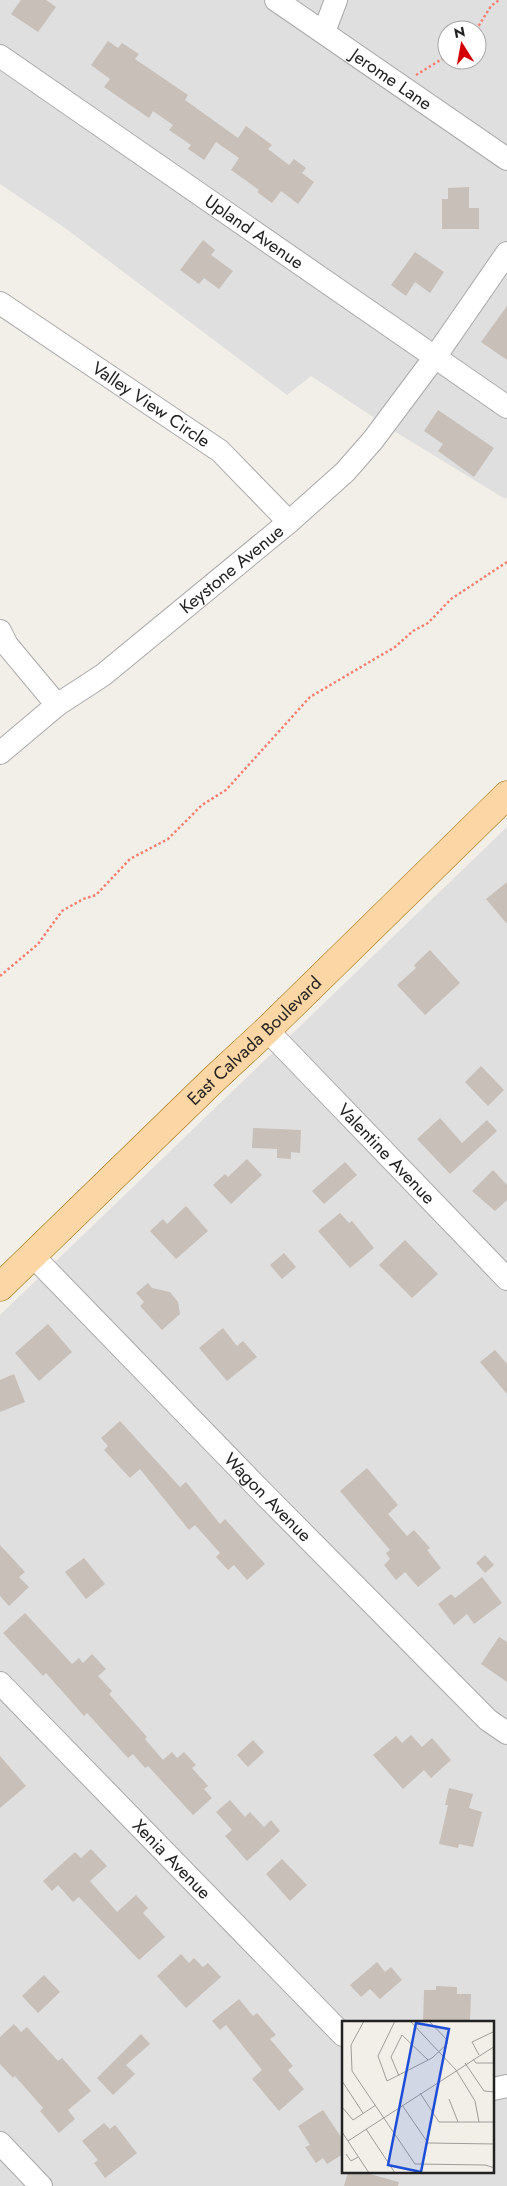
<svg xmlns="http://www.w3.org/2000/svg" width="507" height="2186" font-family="Jost,sans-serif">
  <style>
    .residential { fill: #e0dfdf; fill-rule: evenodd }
    .building { fill: #c7bfb8 }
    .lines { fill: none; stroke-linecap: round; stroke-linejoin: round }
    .minor-casing { stroke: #a9a9a9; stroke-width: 24 }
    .major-casing { stroke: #a06b00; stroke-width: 29 }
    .path { stroke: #fa8072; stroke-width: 2.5; stroke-dasharray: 2.5 2.5; stroke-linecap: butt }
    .minor { stroke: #fff; stroke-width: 22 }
    .major { stroke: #fcd6a4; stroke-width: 28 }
    .labels { text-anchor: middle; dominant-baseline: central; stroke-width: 4; stroke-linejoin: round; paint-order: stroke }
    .street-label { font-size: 18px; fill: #222; stroke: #fff }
    .inset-road { fill: none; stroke: #9f9d99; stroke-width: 1 }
    .view { fill: #1d4ed8; fill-opacity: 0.15; stroke: #1d4ed8; stroke-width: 2.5 }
    .inset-edge { fill: none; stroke: #222; stroke-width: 2.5 }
  </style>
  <rect width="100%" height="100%" fill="#f2efe9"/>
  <g class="residential">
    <path d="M0 0H507V497L505 499 399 434 311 376 287 395 65 228 0 184ZM447 30H477V60H447Z"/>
    <path d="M507 827V2186H0V1315ZM343 2022H493V2172H343Z"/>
  </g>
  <g class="building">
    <polygon points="21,0 46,0 56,7 38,32 11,14"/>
    <polygon points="108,41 118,48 122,43 139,54 135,59 188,95 185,100 238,138 246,126 272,145 268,149 289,165 294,159 306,168 302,173 314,182 298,204 281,191 272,203 257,192 259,190 231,170 239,158 216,142 204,160 188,149 191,145 169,130 173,125 153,111 149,118 104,87 110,79 91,65"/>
    <polygon points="469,187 469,208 479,208 479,229 442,229 442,199 448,199 448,188"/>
    <polygon points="203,240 215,250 211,255 233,271 219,289 204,278 199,284 180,270"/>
    <polygon points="415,252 444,272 430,293 415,282 406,296 391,285"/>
    <polygon points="507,306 507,360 481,342"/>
    <polygon points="438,410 494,448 474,477 438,451 443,444 424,431"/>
    <polygon points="507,882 507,924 486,899"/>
    <polygon points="430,950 460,983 425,1015 397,985 416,968 414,965"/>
    <polygon points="481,1066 504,1090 488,1106 465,1082"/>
    <polygon points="440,1118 462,1143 487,1120 497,1131 450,1174 417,1139"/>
    <polygon points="253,1128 301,1130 300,1153 291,1152 291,1159 277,1158 277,1149 252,1148"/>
    <polygon points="247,1159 262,1175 231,1204 213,1185 225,1174 228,1177"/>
    <polygon points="345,1162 357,1175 324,1204 312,1191"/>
    <polygon points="493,1170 507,1185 507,1200 495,1211 472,1191"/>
    <polygon points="186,1206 208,1231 176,1259 150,1231 163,1219 167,1224"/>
    <polygon points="340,1213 349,1223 352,1221 374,1248 350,1268 318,1231"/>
    <polygon points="405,1240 438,1274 412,1298 379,1265"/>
    <polygon points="284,1253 296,1267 282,1279 270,1265"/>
    <polygon points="148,1283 152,1288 170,1292 178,1302 180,1314 162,1330 140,1306 144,1302 136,1293"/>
    <polygon points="48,1324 72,1352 39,1381 15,1353"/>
    <polygon points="223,1328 237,1346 243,1341 257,1357 227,1381 199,1348"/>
    <polygon points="495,1350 507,1364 507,1394 480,1362"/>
    <polygon points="14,1374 25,1402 0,1412 0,1380"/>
    <polygon points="120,1421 180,1487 186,1482 220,1524 225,1519 265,1564 247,1580 234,1565 228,1570 216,1557 220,1553 195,1525 189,1530 140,1469 130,1478 104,1450 108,1446 101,1438"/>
    <polygon points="367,1468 398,1505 388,1514 407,1536 414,1530 430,1548 427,1550 441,1568 418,1587 405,1572 396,1580 384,1565 390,1559 386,1553 390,1550 340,1491"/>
    <polygon points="0,1545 25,1572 19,1577 29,1587 9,1606 0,1596"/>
    <polygon points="485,1555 494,1565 485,1573 476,1563"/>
    <polygon points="84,1558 105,1584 86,1599 65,1572"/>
    <polygon points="482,1577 502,1603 474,1624 467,1614 454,1625 438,1604 451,1594 455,1598"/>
    <polygon points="25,1613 72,1664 79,1658 83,1663 92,1654 106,1669 98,1676 112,1691 109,1694 147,1737 145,1739 163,1760 172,1752 177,1758 184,1752 196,1765 192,1768 208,1786 204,1789 212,1798 193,1815 148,1766 145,1768 133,1754 128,1758 87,1713 84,1716 46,1673 43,1676 3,1633"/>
    <polygon points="499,1637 507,1642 507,1682 481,1664"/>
    <polygon points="411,1735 422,1747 432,1738 451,1760 431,1778 424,1770 403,1789 373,1755 396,1736 402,1743"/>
    <polygon points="253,1740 264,1752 248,1767 237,1755"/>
    <polygon points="0,1756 26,1786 0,1808"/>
    <polygon points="449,1788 473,1794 469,1808 482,1812 473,1847 459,1844 458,1848 439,1844 448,1805 445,1805"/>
    <polygon points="230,1800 245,1817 250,1812 264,1827 271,1820 280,1831 247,1861 225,1836 232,1830 216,1812"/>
    <polygon points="91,1849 107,1866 90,1881 117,1912 136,1895 148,1908 143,1913 165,1937 139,1960 79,1897 73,1902 58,1885 52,1891 43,1881 75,1852 81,1858"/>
    <polygon points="282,1859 307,1885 290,1901 266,1874"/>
    <polygon points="181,1954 189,1963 194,1958 203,1967 208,1963 221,1977 186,2008 157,1976"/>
    <polygon points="377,1962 385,1972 391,1967 402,1980 380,1999 370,1989 361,1997 350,1985"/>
    <polygon points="44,1975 60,1992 38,2013 22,1996"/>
    <polygon points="436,1986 457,1987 457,1994 471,1994 470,2022 423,2022 424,1990 436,1990"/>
    <polygon points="239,1999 253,2016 257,2013 276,2035 270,2039 293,2066 288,2070 304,2089 279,2111 252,2079 262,2070 226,2025 220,2030 212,2021"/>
    <polygon points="14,2024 21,2032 27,2027 58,2061 62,2058 91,2091 68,2110 75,2119 59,2133 40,2111 43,2108 15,2076 13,2078 0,2064 0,2037"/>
    <polygon points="141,2034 150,2044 126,2065 135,2074 113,2095 97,2078"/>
    <polygon points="323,2110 343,2140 343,2154 327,2164 323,2158 316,2163 305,2147 310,2145 298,2126"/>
    <polygon points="104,2123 110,2129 115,2125 137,2153 105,2178 94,2163 98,2160 82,2141"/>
    <polygon points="348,2172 362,2172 399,2182 398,2186 344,2186"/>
  </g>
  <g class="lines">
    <g class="minor-casing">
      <g id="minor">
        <path id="s1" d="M276 0 507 159"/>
        <polyline points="324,32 336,0"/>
        <path id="s2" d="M0 56 507 407"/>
        <path id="s3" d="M0 303 220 451 289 522"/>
        <polyline points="0,631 7,645 57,705"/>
        <path id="s4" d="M0 753 57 705 103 675 289 522 345 472 373 440 435 357 507 253"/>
        <path id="s5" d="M267 1030 507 1279"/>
        <path id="s6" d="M32 1255 262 1492 488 1720 507 1733"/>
        <path id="s7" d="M0 1683 343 2035"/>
        <polyline points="493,2089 507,2086"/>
        <polyline points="0,2143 41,2186"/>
      </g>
    </g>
    <g class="major-casing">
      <g id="major">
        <path id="s8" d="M0 1287 212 1081 267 1030 507 795"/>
      </g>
    </g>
    <g class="path">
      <polyline points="476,30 491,6 499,0"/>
      <polyline points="416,75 447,56"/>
      <polyline points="0,976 38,944 62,911 83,899 96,895 130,859 168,839 202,805 226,790 310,697 395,647 413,631 428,623 451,599 507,562"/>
    </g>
    <use href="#minor" class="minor"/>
    <use href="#major" class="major"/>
  </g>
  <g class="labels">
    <g class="street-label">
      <text stroke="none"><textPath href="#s1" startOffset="140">Jerome Lane</textPath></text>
      <text stroke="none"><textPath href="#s2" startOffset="309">Upland Avenue</textPath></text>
      <text stroke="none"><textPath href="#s3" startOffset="182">Valley View Circle</textPath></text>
      <text stroke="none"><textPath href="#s4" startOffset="296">Keystone Avenue</textPath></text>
      <text stroke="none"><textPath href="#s8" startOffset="354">East Calvada Boulevard</textPath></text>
      <text stroke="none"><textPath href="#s5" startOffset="172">Valentine Avenue</textPath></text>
      <text stroke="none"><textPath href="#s6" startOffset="338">Wagon Avenue</textPath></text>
      <text stroke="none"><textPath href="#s7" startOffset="246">Xenia Avenue</textPath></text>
    </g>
  </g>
  <g transform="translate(342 2021)">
    <rect width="152" height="152" fill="#f2efe9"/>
    <path class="inset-road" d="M22 0 9 24 10 50 73 143 143 144 153 147M53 0 36 35 45 60 90 37 105 23V19L87 0M68 0 114 49 133 80 137 101M137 34 130 21 153 10M131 38 134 42H153M123 42 142 70 153 71M57 55 49 36 60 14 86 39M0 60 21 92M78 72 97 101H153M107 78 116 101M60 84 86 122 153 123M0 86 11 99 34 84M24 108 53 152M0 111 27 152M6 120 153 25M4 133 9 140 16 136"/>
    <path class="view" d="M74 2 107 8 79 151 46 144Z"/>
    <rect width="152" height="152" class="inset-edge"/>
  </g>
  <g transform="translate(462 45) rotate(349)"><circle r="24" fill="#ffffff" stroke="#a7a7a7"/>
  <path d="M0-4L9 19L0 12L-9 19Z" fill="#d40000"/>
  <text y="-8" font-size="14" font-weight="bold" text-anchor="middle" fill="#222222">N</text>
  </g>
</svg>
